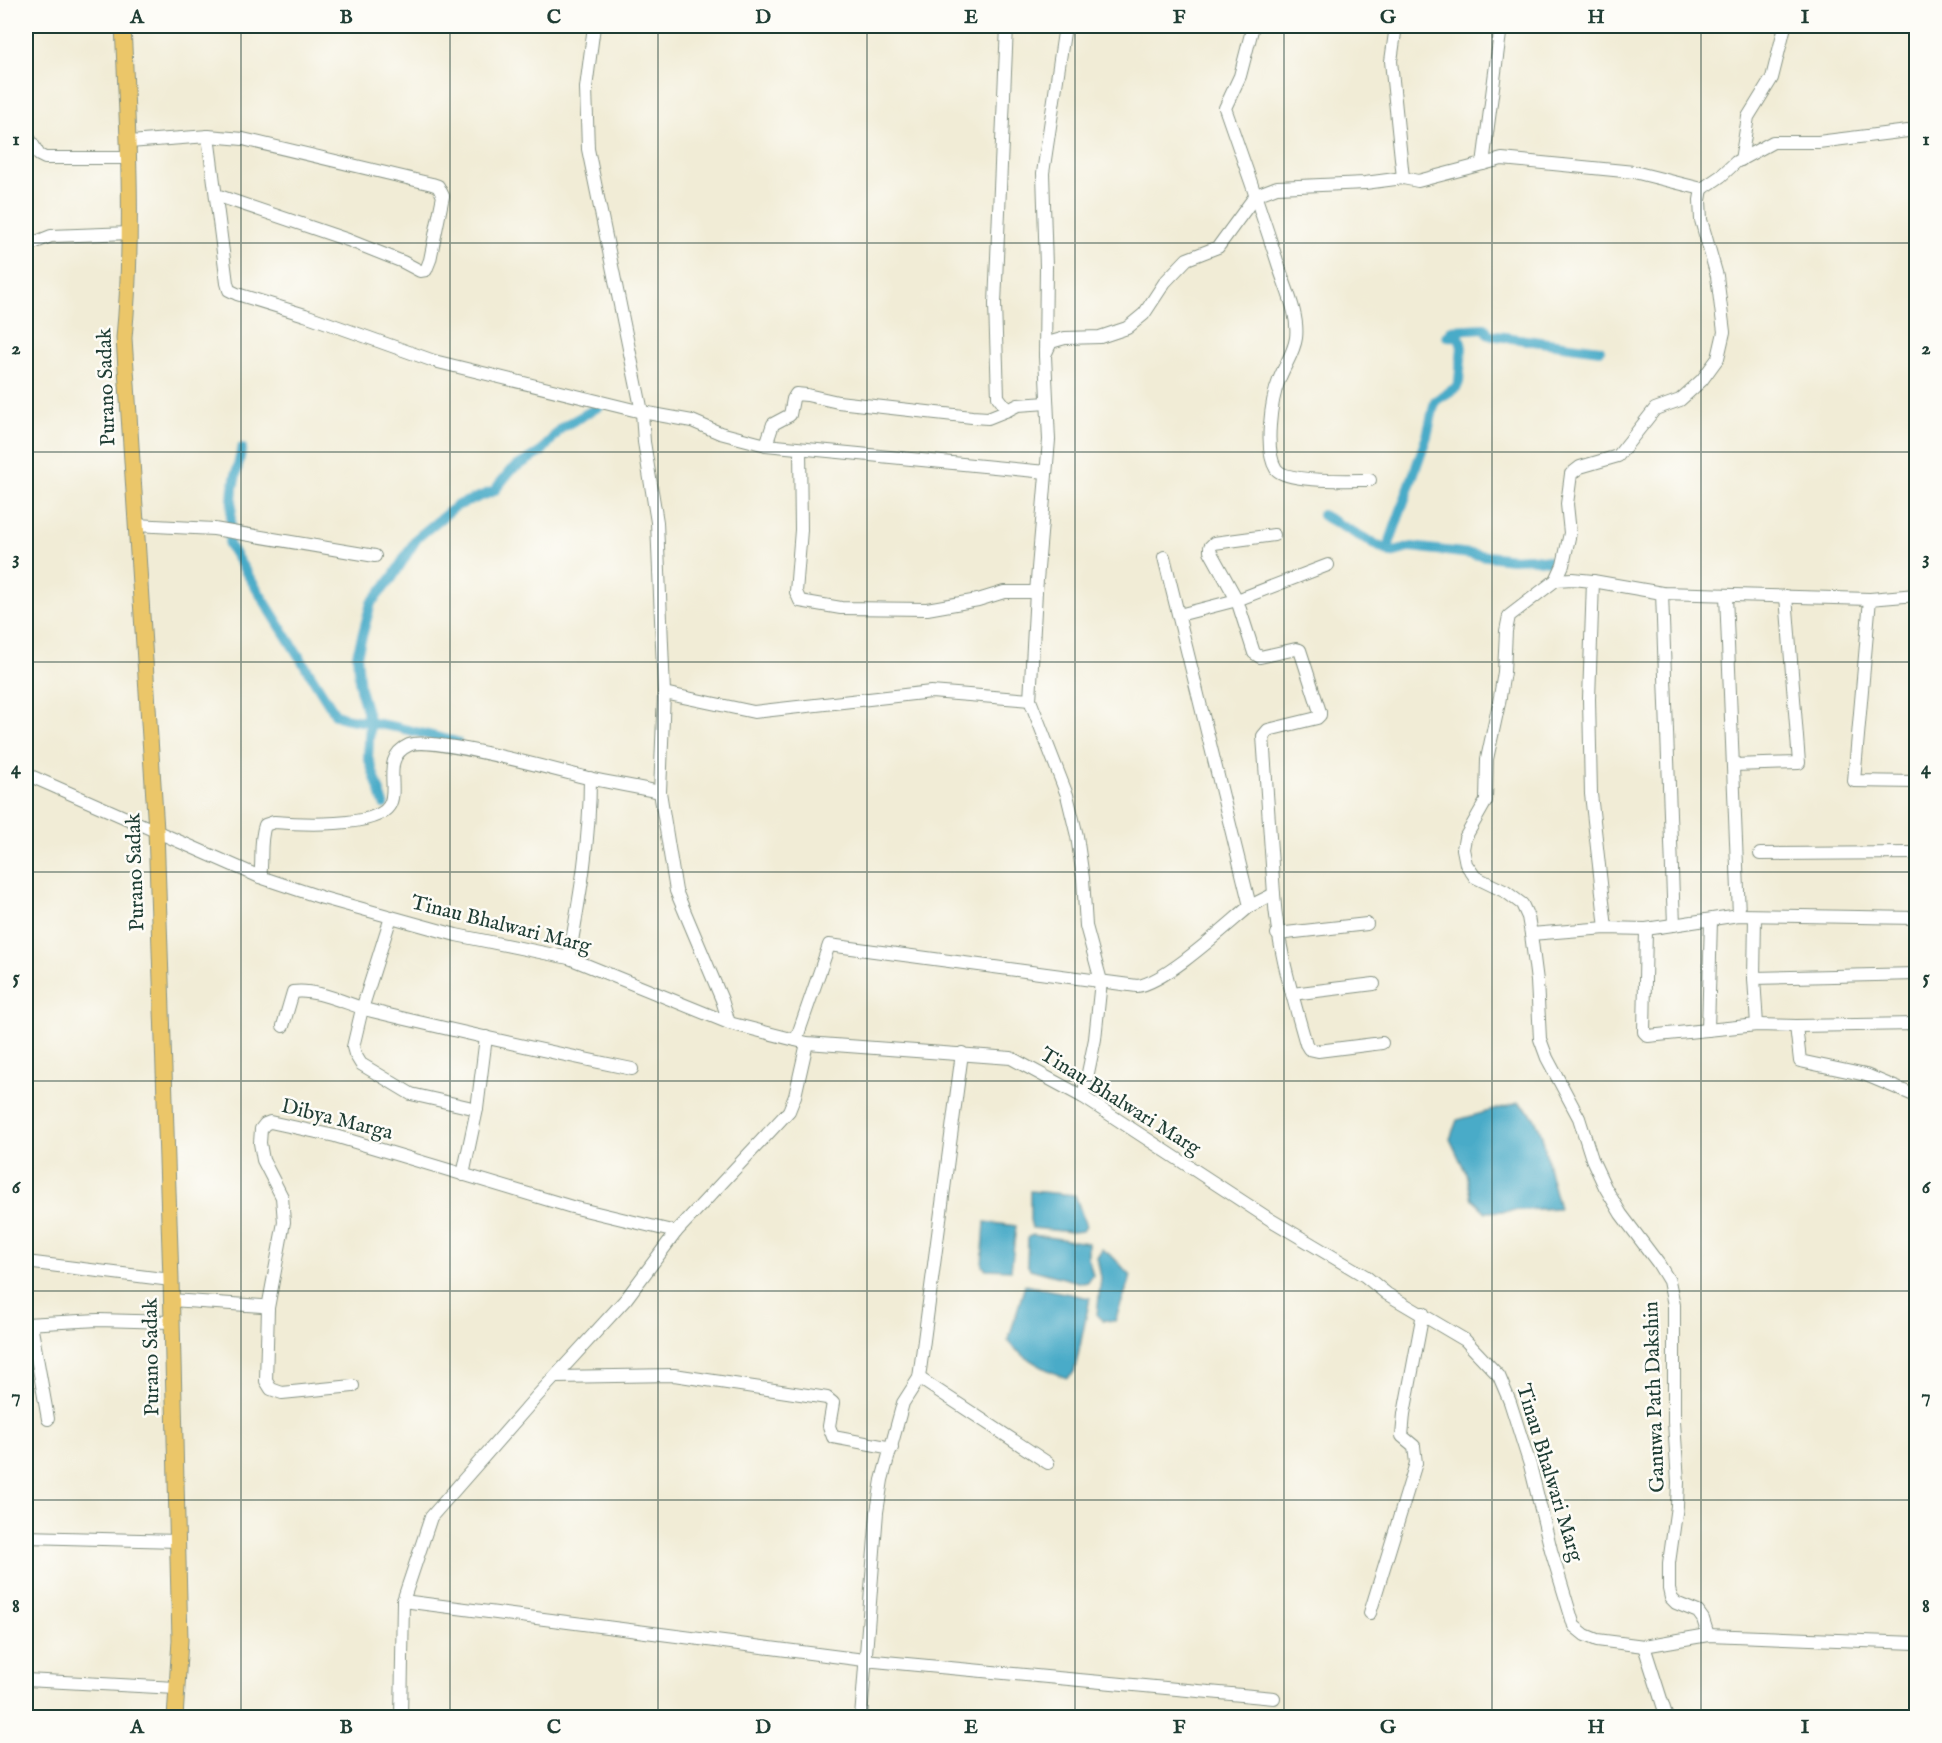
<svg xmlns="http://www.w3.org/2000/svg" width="1942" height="1743" font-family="'IM FELL English',serif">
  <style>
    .water { fill: #48abc8; stroke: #34747e; stroke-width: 1.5 }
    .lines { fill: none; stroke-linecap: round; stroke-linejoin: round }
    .canal { stroke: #48abc8; stroke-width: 10 }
    .minor-casing { stroke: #889485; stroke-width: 14 }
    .major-casing { stroke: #889485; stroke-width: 17 }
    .minor { stroke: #fff; stroke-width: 12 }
    .major { stroke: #ebc669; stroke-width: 15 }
    .grid { fill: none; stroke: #1f3d34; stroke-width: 1.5; stroke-opacity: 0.55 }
    .labels { text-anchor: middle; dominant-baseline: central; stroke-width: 5; stroke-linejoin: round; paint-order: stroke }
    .street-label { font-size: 21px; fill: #1f3d34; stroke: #fdfcf7 }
    .neatline { fill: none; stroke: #1f3d34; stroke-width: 2 }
    .grid-label { font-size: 20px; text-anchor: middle; font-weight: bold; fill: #1f3d34 }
  </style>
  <rect width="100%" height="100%" fill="#fdfcf7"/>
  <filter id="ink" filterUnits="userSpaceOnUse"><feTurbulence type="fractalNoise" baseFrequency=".0167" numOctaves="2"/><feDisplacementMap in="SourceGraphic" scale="12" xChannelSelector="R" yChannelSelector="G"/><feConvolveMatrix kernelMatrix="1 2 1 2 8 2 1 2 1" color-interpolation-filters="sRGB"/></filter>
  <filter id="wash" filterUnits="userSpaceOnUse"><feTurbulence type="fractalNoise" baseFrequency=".008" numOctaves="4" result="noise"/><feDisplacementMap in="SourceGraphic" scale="24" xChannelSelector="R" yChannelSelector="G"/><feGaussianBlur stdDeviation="1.35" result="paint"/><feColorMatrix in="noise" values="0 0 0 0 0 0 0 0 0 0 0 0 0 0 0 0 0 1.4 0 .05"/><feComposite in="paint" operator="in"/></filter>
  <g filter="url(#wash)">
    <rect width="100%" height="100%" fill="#f1ecd6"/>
    <g class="water">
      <path d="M1518 1103C1544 1117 1544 1149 1550 1175 1553 1186 1556 1197 1559 1208L1486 1212 1472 1199 1466 1173 1450 1139 1457 1120Z"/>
      <polygon points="1030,1191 1075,1195 1086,1226 1083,1231 1072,1232 1032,1228 1030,1220"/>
      <polygon points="985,1222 1016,1226 1011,1270 986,1269 982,1266"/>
      <polygon points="1033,1235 1088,1243 1088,1258 1093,1275 1088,1282 1082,1283 1030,1269 1027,1264 1028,1237"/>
      <polygon points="1102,1249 1113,1257 1131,1276 1115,1321 1103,1320 1097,1315 1101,1278 1097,1257"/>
      <path d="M1025 1285 1090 1298 1076 1365 1074 1372 1067 1378C1049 1372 1019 1356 1008 1341Z"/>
    </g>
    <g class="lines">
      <g class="canal">
        <polyline points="242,448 233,488 229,545 336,715 344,718 396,727 457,742"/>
        <polyline points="1322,515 1391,553 1412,547 1512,559 1529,558 1548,561"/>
        <polyline points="1391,553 1389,544 1427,436 1435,401 1457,387 1459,382 1462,347 1459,337 1447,336 1452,330 1485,328 1489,335 1600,350"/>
        <polyline points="384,804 368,757 370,723 360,689 357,655 371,603 392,578 417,538 456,506 494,491 511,470 541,452 561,428 600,406"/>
      </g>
    </g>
  </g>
  <g filter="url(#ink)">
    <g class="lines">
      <g class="minor-casing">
        <g id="minor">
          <polyline points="594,26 586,88 588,149 642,412 644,442 657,522 664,693 660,792 676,891 722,1000 729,1023"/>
          <polyline points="1007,26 995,304 998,397 1008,410 1018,405 1047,403"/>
          <polyline points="1065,26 1043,173 1046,267 1045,356 1049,440 1036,592 1030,700 1067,795 1077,836 1083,878 1086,926 1101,981 1095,1039 1083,1097"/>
          <path d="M1253 26 1240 76 1225 108C1244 161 1262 214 1279 267 1286 289 1299 315 1296 338 1294 353 1284 366 1279 380 1271 400 1264 450 1276 469 1286 483 1353 480 1370 480"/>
          <polyline points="1396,26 1391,61 1403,178"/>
          <polyline points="26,133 39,155 45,158 129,158"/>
          <polyline points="208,136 227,283 229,290 237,294 305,315 434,361 642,412 692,421 720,433 766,445 1046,472"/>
          <polyline points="129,142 208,136 243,139 432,184 438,186 443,196 430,260 426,270 420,271 403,262 348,240 216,195"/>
          <polyline points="1741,160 1748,117 1772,78 1785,26"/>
          <polyline points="1483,164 1501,26"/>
          <polyline points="1702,189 1700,200 1701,220 1717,276 1724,332 1718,358 1702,380 1680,400 1655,409 1618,456 1580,467 1571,474 1567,504 1570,533 1563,565 1556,580 1509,616 1506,631 1504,672 1499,703 1487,759 1486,801 1465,838 1463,849 1466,864 1475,877 1506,892 1522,904 1528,917 1531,934 1537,981 1540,1039 1547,1058 1579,1118 1592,1159 1605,1187 1621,1214 1658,1263 1669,1281 1674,1305 1674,1422 1678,1482 1677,1506 1669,1563 1669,1589 1671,1598 1676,1603 1698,1612 1703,1619 1708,1635"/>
          <polyline points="26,246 51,236 130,233"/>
          <polyline points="1045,355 1051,342 1065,338 1100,337 1127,328 1144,314 1165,282 1187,259 1218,247 1256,195 1277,187 1365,183 1403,178 1418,181 1502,159 1634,172 1702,189 1721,176 1736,162 1773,142 1818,142 1916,130"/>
          <polyline points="766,445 773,424 790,415 793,399 796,394 807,395 838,402 972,417 988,418 1008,410"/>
          <polyline points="800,449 801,530 796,592 800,601 841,608 927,609 978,600 1004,592 1036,592"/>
          <polyline points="135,525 214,529 375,556"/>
          <polyline points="1556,580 1572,579 1593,581 1662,593 1870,599 1916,595"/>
          <polyline points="1593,581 1589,699 1591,794 1606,928"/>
          <polyline points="1662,593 1674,925"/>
          <polyline points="1726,595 1739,915"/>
          <polyline points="1870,599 1854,781 1916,782"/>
          <polyline points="1179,615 1237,600 1328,565"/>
          <polyline points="664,693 754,712 931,692 1030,700"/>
          <polyline points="1733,765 1799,763 1786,596"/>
          <polyline points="26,774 260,877 323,898 456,935 569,958 729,1023 807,1043 1011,1058 1083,1097 1271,1220 1365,1276 1387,1294 1465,1340 1499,1376 1510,1402 1530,1465 1551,1550 1574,1626 1585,1635 1597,1640 1644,1646 1708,1635 1916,1643"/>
          <polyline points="1760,854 1916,853"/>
          <path d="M260 877C263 860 259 842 265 825L274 822C299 824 375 828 389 806 400 789 380 758 409 745 431 735 558 771 588 778 612 783 636 787 660 792"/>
          <polyline points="1274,894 1263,736 1268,730 1317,718 1320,715 1320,712 1300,650 1296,649 1260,657 1254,653 1237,600 1210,551 1210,547 1214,543 1274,535"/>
          <path d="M1250 906 1274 894C1277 946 1292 994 1306 1044L1309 1049 1318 1051 1382 1043"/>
          <polyline points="391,917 362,1009 353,1047 355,1054 361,1064 411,1094 477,1109"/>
          <polyline points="1755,917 1754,978 1757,1025"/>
          <polyline points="1646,929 1644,1032 1648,1036 1757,1025 1796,1026 1916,1024"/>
          <polyline points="1277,934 1367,924"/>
          <polyline points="1531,934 1606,928 1646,929 1739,915 1916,918"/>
          <path d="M569 958C580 896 590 841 590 778"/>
          <polyline points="1754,978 1916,974"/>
          <polyline points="1292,994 1374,984"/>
          <path d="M283 1026 293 992C316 988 349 1005 372 1011 459 1032 545 1051 632 1069"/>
          <polyline points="1796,1026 1800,1061 1866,1075 1916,1096"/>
          <polyline points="1708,1030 1711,920"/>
          <path d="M796 1040 829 945 1137 986C1165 983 1226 926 1250 906L1164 557"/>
          <polyline points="463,1175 477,1109 486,1037"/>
          <polyline points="26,1262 171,1280"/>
          <polyline points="171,1300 262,1306 268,1308"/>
          <polyline points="26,1324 98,1320 171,1322"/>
          <polyline points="31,1324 48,1419"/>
          <polyline points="555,1377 674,1375 827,1398 833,1403 829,1426 833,1437 892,1448"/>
          <polyline points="919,1378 1048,1463"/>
          <polyline points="353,1386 282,1393 271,1389 266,1381 268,1308 284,1222 282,1197 263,1160 260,1143 261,1129 265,1124 270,1122 335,1136 572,1207 676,1232"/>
          <polyline points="26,1537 178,1541"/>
          <polyline points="403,1601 864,1660 1274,1698"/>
          <polyline points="1370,1613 1416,1463 1414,1446 1402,1436 1404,1414 1423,1313"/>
          <polyline points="1644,1646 1667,1718"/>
          <polyline points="26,1680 176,1688"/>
          <polyline points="401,1718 403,1601 431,1517 538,1395 626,1299 676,1232 789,1111 795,1096 807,1043"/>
          <polyline points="861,1718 877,1512 882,1480 903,1403 919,1378 962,1053"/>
        </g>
      </g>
      <g class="major-casing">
        <path id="major" d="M123 26C128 130 134 234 124 338L156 830 171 1280 180 1640 175 1718"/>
      </g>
      <use href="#minor" class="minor"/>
      <use href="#major" class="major"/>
    </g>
  </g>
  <path class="grid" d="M241 26V1718M450 26V1718M658 26V1718M867 26V1718M1075 26V1718M1284 26V1718M1492 26V1718M1701 26V1718M26 243H1916M26 452H1916M26 662H1916M26 872H1916M26 1081H1916M26 1291H1916M26 1500H1916"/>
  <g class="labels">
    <g class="street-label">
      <text transform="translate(107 387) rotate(-92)">Purano Sadak</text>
      <text transform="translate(136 872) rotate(-92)">Purano Sadak</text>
      <text transform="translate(501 925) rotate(14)">Tinau Bhalwari Marg</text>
      <text transform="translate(1120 1102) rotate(32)">Tinau Bhalwari Marg</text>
      <text transform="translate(337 1120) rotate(14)">Dibya Marga</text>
      <text transform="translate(152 1357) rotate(-91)">Purano Sadak</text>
      <text transform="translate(1655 1397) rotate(-92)">Ganuwa Path Dakshin</text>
      <text transform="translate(1549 1473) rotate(73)">Tinau Bhalwari Marg</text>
    </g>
  </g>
  <rect width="1942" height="1743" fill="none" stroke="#fdfcf7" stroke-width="66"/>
  <rect x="33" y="33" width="1876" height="1677" class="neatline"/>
  <g class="grid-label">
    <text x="137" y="23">A</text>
    <text x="346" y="23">B</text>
    <text x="554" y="23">C</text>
    <text x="763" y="23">D</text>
    <text x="971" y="23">E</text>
    <text x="1179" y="23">F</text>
    <text x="1388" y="23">G</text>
    <text x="1596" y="23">H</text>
    <text x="1805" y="23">I</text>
    <text x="16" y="145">1</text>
    <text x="1926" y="145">1</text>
    <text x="16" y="354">2</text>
    <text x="1926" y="354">2</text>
    <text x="16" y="564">3</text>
    <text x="1926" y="564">3</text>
    <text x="16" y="774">4</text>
    <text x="1926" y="774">4</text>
    <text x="16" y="983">5</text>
    <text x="1926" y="983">5</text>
    <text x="16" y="1193">6</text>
    <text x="1926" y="1193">6</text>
    <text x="16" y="1402">7</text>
    <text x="1926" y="1402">7</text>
    <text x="16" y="1612">8</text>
    <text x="1926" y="1612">8</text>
    <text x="137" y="1733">A</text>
    <text x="346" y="1733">B</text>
    <text x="554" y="1733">C</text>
    <text x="763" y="1733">D</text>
    <text x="971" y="1733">E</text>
    <text x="1179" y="1733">F</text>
    <text x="1388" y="1733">G</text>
    <text x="1596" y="1733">H</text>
    <text x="1805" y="1733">I</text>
  </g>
</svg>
